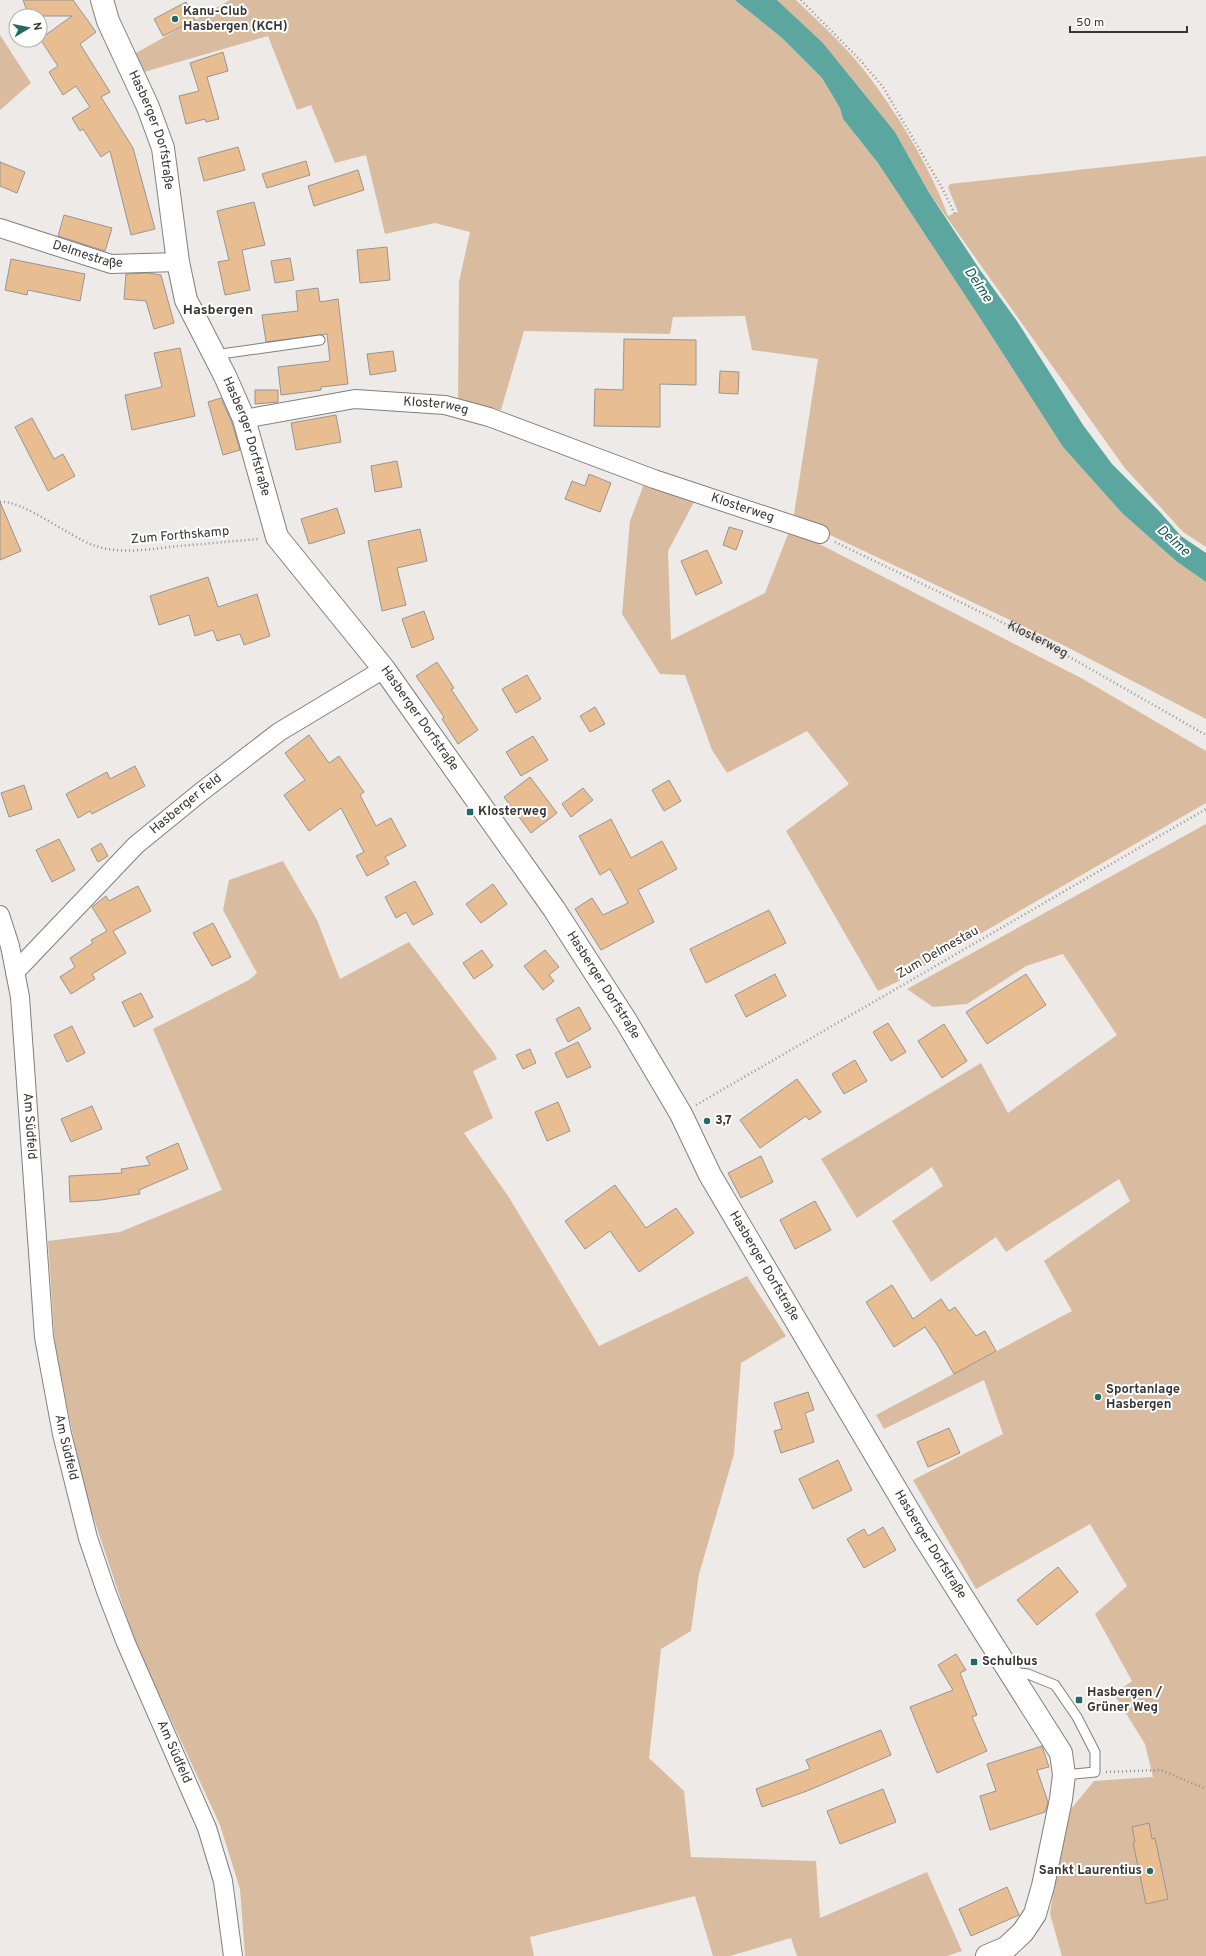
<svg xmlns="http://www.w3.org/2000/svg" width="1206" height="1956" font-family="Overpass,sans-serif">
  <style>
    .green { fill: #d9bb9f }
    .water { fill: #5ba69f }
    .building { fill: #e9bd92; stroke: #989592 }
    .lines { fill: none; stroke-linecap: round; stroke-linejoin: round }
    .service-casing { stroke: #827f7c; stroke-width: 11 }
    .minor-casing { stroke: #827f7c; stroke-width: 20 }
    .tertiary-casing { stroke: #827f7c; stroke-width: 24 }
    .path { stroke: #949290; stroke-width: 2.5; stroke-dasharray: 1 3; stroke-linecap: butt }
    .service { stroke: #fff; stroke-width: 9 }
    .minor { stroke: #fff; stroke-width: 18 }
    .tertiary { stroke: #fff; stroke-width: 22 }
    .poi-dot { fill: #216b66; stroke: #fff; stroke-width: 1.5 }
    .labels { text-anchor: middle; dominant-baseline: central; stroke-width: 4; stroke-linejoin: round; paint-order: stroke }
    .poi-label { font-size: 13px; font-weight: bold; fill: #373635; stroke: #fff; text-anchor: start }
    .street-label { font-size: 13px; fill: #373635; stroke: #fff }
    .water-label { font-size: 14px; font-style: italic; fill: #185854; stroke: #fff }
    .neighbourhood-label { font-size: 14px; font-weight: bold; fill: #373635; stroke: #fff }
  </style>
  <rect width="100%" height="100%" fill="#edeae7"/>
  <g class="green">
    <polygon points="230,0 735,0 782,38 822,78 840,108 843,119 878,163 978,315 1063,447 1122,513 1176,561 1206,582 1206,719 1061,644 811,526 793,521 818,359 752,350 745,316 673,317 670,334 524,331 501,410 458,401 459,282 470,232 435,223 385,234 366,155 335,163 311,105 297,110 268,36 144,72 136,53"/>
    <path d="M777 0H796C819 22 844 45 864 70 895 110 931 168 948 216L958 212 948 187 950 184 1206 156V547L1183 532 1124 467 928 191 895 132 823 43Z"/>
    <polygon points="0,35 31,83 0,110"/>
    <polygon points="644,484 694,502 668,551 671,640 765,593 790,529 1083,679 1206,751 1206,803 897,982 878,991 786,831 849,784 807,731 727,773 712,750 685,675 660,674 622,614 630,521"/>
    <polygon points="1206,824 1206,1956 1062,1956 1050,1914 1059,1853 1071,1809 1094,1781 1153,1777 1145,1744 1114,1694 1132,1681 1095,1614 1127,1586 1090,1524 976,1589 913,1480 1003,1434 984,1380 884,1429 876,1415 1072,1311 1044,1261 1130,1201 1119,1179 1006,1252 996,1237 931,1282 892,1221 943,1186 932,1167 857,1218 821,1159 981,1063 1008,1113 1117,1035 1063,954 1026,966 967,1004 933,1007 907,989"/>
    <polygon points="283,861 317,920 340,979 409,942 494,1053 497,1059 473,1071 493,1118 464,1133 508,1196 599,1346 747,1276 786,1336 741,1363 734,1454 699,1574 691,1631 661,1649 649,1758 684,1791 691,1857 816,1861 820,1918 927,1872 962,1951 947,1956 797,1956 791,1938 730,1956 713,1956 695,1896 530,1937 534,1956 245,1956 240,1889 220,1825 135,1642 84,1489 55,1347 48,1241 120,1232 222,1190 153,1029 249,980 257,973 223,910 229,880"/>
  </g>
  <polygon class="water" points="735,0 777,0 823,43 895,132 928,191 980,270 1017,321 1083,425 1112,464 1159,511 1181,536 1206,553 1206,582 1176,561 1122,513 1063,447 978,315 878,163 843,119 840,108 822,78 782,38"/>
  <g class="building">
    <polygon points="23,0 73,0 96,32 80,44 110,92 101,97 133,148 155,229 131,235 110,151 101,157 83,129 80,131 72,118 90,107 76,86 63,95 49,72 58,66 40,39 72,16 29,16"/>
    <polygon points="186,2 195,20 163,36 154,19"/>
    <polygon points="223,52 228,71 207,77 219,119 206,122 205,119 186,124 179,96 199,91 190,63"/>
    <polygon points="238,147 245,170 204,181 198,158"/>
    <polygon points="306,161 310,175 267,188 262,174"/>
    <polygon points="0,162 25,172 17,193 0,186"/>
    <polygon points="358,170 364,190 314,206 308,186"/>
    <polygon points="254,202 265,245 242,250 250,290 225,295 218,262 229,260 217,211"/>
    <polygon points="64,215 112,228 105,251 58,236"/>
    <polygon points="387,247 390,280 360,283 357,250"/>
    <polygon points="290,258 294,280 275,283 271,261"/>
    <polygon points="11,259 85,274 80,301 28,290 27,295 5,290"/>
    <polygon points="148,273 161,275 174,323 154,329 146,301 124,299 126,274"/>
    <polygon points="318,288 320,302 338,299 348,384 321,387 321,390 281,395 278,367 330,361 327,334 266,342 262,315 298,311 296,291"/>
    <polygon points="624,339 696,340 696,385 660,384 660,427 594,426 595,389 623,390"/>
    <polygon points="180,348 195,416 132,430 125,395 162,387 154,353"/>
    <polygon points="393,351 396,371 370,375 367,354"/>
    <polygon points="720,371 739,372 738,394 719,393"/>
    <polygon points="255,390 278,390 278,402 255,404"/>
    <polygon points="221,398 232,423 240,450 223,455 208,402"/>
    <polygon points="336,415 341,442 296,450 291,423"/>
    <polygon points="32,418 54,459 63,454 75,476 48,491 15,427"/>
    <polygon points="397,461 402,487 375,492 371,466"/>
    <polygon points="589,474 611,483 600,512 565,499 572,481 585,486"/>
    <polygon points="0,502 21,551 0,560"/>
    <polygon points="337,508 345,533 309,544 301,519"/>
    <polygon points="729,527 743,531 736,550 723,545"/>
    <polygon points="420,529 427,561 397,568 406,605 382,611 368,541"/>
    <polygon points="707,550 722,583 696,595 681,561"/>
    <polygon points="208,577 218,607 257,594 270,636 244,645 240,634 217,641 213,630 195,636 189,615 159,625 150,596"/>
    <polygon points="424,611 434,639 412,648 402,619"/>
    <polygon points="437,662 454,688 451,689 478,730 458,744 442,719 444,717 416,676"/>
    <polygon points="527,675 541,699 516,713 502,689"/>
    <polygon points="595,707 605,724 590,732 580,716"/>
    <polygon points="309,735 329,763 339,756 364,792 360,795 376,826 391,818 406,846 385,857 389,864 367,876 356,856 364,852 341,808 309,831 284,795 305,780 285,753"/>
    <polygon points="533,736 548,760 521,776 506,752"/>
    <polygon points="135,766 145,786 92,814 90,811 78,818 66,794 107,772 110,779"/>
    <polygon points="530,777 557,813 531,833 504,797"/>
    <polygon points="669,780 681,801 664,811 652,790"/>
    <polygon points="24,785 32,809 9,817 1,793"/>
    <polygon points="583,788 593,800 571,817 562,804"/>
    <polygon points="611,819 631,858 662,841 677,869 638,890 654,922 601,950 575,909 592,898 603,915 628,903 610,869 600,875 579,836"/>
    <polygon points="59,839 75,870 52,882 36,850"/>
    <polygon points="101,843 108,856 98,862 91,849"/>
    <polygon points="415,881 433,914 413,925 406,912 396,918 385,897"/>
    <polygon points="493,884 507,904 481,923 466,904"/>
    <polygon points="138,886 151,911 113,931 126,953 92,974 95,979 71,994 60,977 75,967 70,958 93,943 91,940 107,931 92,907 106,896 109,901"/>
    <polygon points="769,910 786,943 706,983 690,949"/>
    <polygon points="213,923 231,957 212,966 193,933"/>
    <polygon points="482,950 493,966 474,979 463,963"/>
    <polygon points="545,950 559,967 549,975 554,981 543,990 524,966"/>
    <polygon points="775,974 786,996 746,1017 735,995"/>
    <polygon points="1026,974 1046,1005 987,1044 966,1012"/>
    <polygon points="141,993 153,1017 134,1027 122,1002"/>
    <polygon points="579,1007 591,1029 568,1042 556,1019"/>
    <polygon points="888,1023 906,1052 891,1061 873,1032"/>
    <polygon points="944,1024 967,1061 942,1078 918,1041"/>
    <polygon points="72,1026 85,1053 67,1062 54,1035"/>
    <polygon points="578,1042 591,1067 567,1078 555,1053"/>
    <polygon points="530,1049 536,1063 523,1069 516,1055"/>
    <polygon points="855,1060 867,1081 844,1094 832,1074"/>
    <polygon points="797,1079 821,1112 809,1120 806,1116 760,1148 740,1120"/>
    <polygon points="558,1102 570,1131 547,1141 535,1112"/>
    <polygon points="92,1106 102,1129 71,1142 61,1119"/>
    <polygon points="178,1143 188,1169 139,1190 140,1194 101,1200 70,1202 69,1176 122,1173 121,1169 150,1165 146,1157"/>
    <polygon points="761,1156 773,1182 741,1198 728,1173"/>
    <polygon points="615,1185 646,1228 676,1208 694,1233 639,1272 610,1231 585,1249 565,1221"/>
    <polygon points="815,1201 831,1230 795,1249 780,1220"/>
    <polygon points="892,1285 913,1319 941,1299 949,1311 955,1307 976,1336 985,1331 996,1351 954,1374 938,1346 925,1327 894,1347 866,1302"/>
    <polygon points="808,1392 814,1410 805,1413 814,1442 781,1453 774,1431 782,1429 774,1403"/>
    <polygon points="949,1428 960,1453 928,1467 917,1442"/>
    <polygon points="838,1460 852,1490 813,1509 799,1479"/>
    <polygon points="883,1527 896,1550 864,1568 847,1539 864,1529 868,1536"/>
    <polygon points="1058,1567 1078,1592 1037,1625 1017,1600"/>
    <polygon points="956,1654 966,1670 960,1673 977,1715 972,1717 987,1751 937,1773 910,1707 953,1690 938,1665"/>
    <polygon points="881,1730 891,1755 807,1791 762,1807 756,1789 810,1769 806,1760"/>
    <polygon points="1042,1746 1049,1767 1037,1770 1048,1802 1045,1812 990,1830 980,1796 996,1791 987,1764"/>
    <polygon points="883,1789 896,1822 840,1844 827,1811"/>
    <polygon points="1149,1823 1152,1839 1155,1838 1168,1899 1146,1904 1133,1843 1135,1842 1132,1827"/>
    <polygon points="1007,1887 1019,1915 971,1936 959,1909"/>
  </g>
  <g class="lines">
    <g class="service-casing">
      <g id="service">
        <polyline points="214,355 320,340"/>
        <polyline points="1012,1672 1028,1674 1055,1685 1077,1717 1095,1752 1095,1772 1064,1775"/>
      </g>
    </g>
    <g class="minor-casing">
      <g id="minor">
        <path id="s2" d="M0 228 111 264 178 262"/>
        <path id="s3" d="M244 419 355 399 445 405 489 417 654 479 820 534"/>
        <path id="s4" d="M0 915 10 946 20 997 44 1337 62 1434 88 1538 106 1591 126 1643 207 1828 223 1881 233 1956"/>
        <path id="s5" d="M15 972 136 845 201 792 279 732 384 669"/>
      </g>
    </g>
    <g class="tertiary-casing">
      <g id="tertiary">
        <path id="s6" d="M102 0 108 21 148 107 163 148 178 262 186 300 225 376 244 419 277 537 384 669 554 909 626 1021 681 1114 710 1175 831 1380 920 1530 1061 1753 1064 1775 1061 1799 1043 1886 1035 1914 1023 1932 1006 1948 987 1956"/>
      </g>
    </g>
    <g class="path">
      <polyline points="801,0 860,60 883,87 942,188 955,214"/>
      <path d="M0 502C21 499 70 537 93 545 118 555 152 549 178 546 205 544 232 541 260 539"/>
      <path id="s1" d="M835 542 1045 643 1206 735"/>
      <polyline points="696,1105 1206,809"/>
      <polyline points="1106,1772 1161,1770 1206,1789"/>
    </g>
    <use href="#service" class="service"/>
    <use href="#minor" class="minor"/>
    <use href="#tertiary" class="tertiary"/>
  </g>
  <g class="poi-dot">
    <circle cx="175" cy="19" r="4"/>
    <rect x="466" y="808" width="8" height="8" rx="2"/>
    <circle cx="707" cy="1121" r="4"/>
    <circle cx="1098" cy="1397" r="4"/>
    <rect x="970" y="1658" width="8" height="8" rx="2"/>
    <rect x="1075" y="1696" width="8" height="8" rx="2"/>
    <circle cx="1150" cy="1871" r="4"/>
  </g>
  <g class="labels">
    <g class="poi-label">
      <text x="183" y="12">Kanu-Club<tspan x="183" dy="15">Hasbergen (KCH)</tspan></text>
      <text x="478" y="812">Klosterweg</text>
      <text x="715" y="1121">3,7</text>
      <text x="1106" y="1390">Sportanlage<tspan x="1106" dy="15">Hasbergen</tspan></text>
      <text x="982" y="1662">Schulbus</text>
      <text x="1087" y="1693">Hasbergen /<tspan x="1087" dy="15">Grüner Weg</tspan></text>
      <text x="1142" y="1871" text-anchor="end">Sankt Laurentius</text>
    </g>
    <g class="street-label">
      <text stroke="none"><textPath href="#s6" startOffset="140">Hasberger Dorfstraße</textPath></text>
      <text stroke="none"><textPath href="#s2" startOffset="92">Delmestraße</textPath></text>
      <text stroke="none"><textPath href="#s3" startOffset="194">Klosterweg</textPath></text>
      <text stroke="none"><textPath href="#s6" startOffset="464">Hasberger Dorfstraße</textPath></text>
      <text stroke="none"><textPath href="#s3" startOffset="518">Klosterweg</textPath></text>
      <text transform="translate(180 536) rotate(-5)">Zum Forthskamp</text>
      <text stroke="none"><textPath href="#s1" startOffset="225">Klosterweg</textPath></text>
      <text stroke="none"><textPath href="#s6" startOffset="800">Hasberger Dorfstraße</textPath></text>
      <text stroke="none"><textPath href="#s5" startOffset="240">Hasberger Feld</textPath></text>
      <text transform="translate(938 953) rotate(-30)">Zum Delmestau</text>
      <text stroke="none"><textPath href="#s6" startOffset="1124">Hasberger Dorfstraße</textPath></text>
      <text stroke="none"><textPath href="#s4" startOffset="214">Am Südfeld</textPath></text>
      <text stroke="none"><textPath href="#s6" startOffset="1448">Hasberger Dorfstraße</textPath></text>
      <text stroke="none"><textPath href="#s4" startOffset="538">Am Südfeld</textPath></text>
      <text stroke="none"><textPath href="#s6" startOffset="1772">Hasberger Dorfstraße</textPath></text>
      <text stroke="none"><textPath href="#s4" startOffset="862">Am Südfeld</textPath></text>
    </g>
    <g class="water-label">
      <text transform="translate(978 285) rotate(56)">Delme</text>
      <text transform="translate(1173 541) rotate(42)">Delme</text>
    </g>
    <g class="neighbourhood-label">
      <text x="218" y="310">Hasbergen</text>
    </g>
  </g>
  <g transform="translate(28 28) rotate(80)"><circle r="19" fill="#ffffff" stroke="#afafae"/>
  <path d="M0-3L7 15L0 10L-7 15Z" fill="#216b66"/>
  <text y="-6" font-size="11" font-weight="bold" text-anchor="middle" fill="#373635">N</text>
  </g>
  <path d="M1070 26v6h117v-6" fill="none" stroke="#373635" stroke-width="2"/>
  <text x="1076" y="26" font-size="12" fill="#373635" stroke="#ffffff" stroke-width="3" paint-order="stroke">50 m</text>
</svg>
